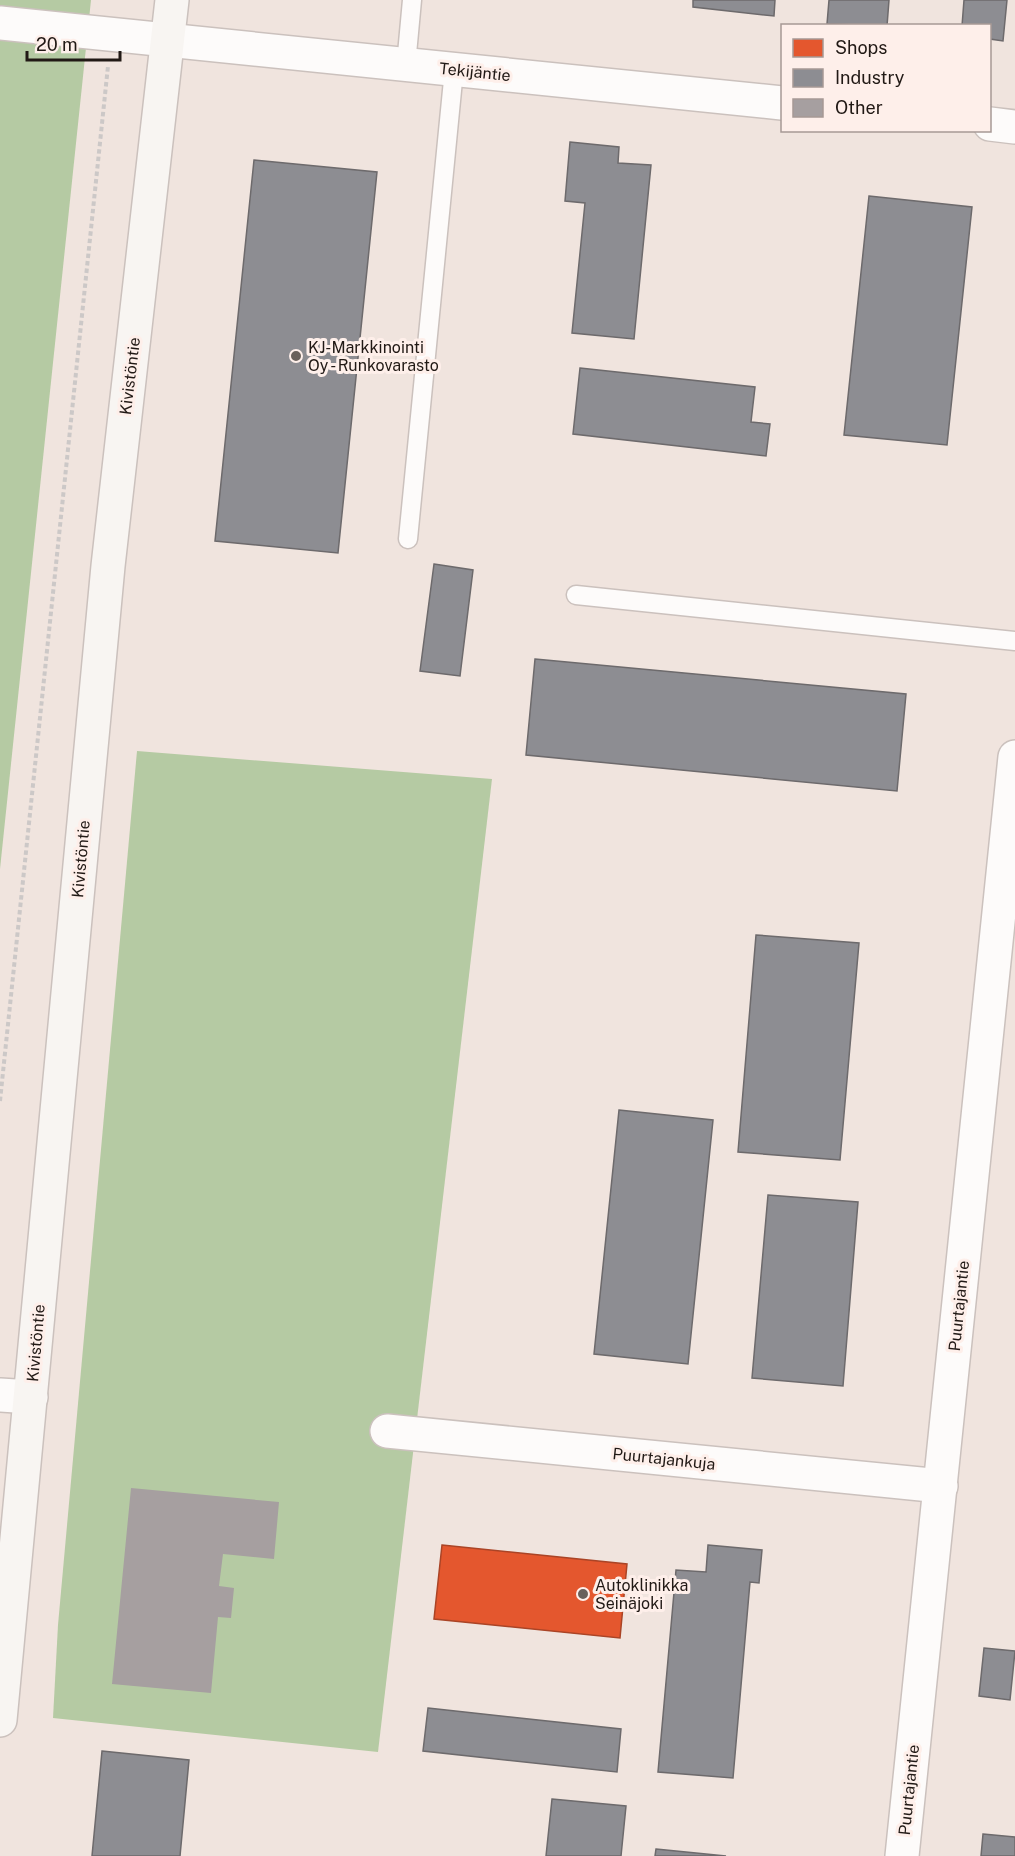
<svg xmlns="http://www.w3.org/2000/svg" width="1015" height="1856" font-family="'Public Sans',sans-serif">
  <style>
    .forest { fill: #b5caa3 }
    .shops { fill: #e4572e; stroke: #aa4426; stroke-width: 1.5 }
    .industry { fill: #8d8d92; stroke: #6d6a6c; stroke-width: 1.5 }
    .building { fill: #a69fa0 }
    .lines { fill: none; stroke-linecap: round; stroke-linejoin: round }
    .lane-casing { stroke: #cbc1bd; stroke-width: 21 }
    .street-casing { stroke: #cbc1bd; stroke-width: 36 }
    .secondary-casing { stroke: #cbc1bd; stroke-width: 36 }
    .path { stroke: #ccc8c7; stroke-width: 4; stroke-dasharray: 4.5 3; stroke-linecap: butt }
    .lane { stroke: #fdfbfa; stroke-width: 18 }
    .street { stroke: #fdfbfa; stroke-width: 33 }
    .secondary { stroke: #f8f5f2; stroke-width: 33 }
    .poi-dot { fill: #69605b; stroke: #feefea; stroke-width: 2 }
    .labels { text-anchor: middle; dominant-baseline: central; stroke-width: 6; stroke-linejoin: round; paint-order: stroke }
    .street-label { font-size: 16px; fill: #211915; stroke: #feefea }
    .poi-label { font-size: 16px; fill: #211915; stroke: #feefea; text-anchor: start }
  </style>
  <rect width="100%" height="100%" fill="#f0e4de"/>
  <g class="forest">
    <polygon points="0,0 91,0 0,869"/>
    <polygon points="137,751 492,779 378,1752 53,1718 58,1625"/>
  </g>
  <polygon class="shops" points="442,1545 627,1564 620,1638 434,1619"/>
  <g class="industry">
    <polygon points="693,0 775,0 774,16 693,7"/>
    <polygon points="829,0 889,0 887,26 827,24"/>
    <polygon points="964,0 1007,0 1003,41 990,39 990,26 962,26"/>
    <polygon points="570,142 619,147 618,163 651,165 634,339 572,333 585,203 565,201"/>
    <polygon points="254,160 377,172 338,553 215,541"/>
    <polygon points="869,196 972,207 947,445 844,435"/>
    <polygon points="580,368 755,387 751,422 770,424 766,456 573,434"/>
    <polygon points="434,564 473,570 460,676 420,671"/>
    <polygon points="535,659 906,694 897,791 526,755"/>
    <polygon points="756,935 859,943 840,1160 738,1152"/>
    <polygon points="619,1110 713,1120 688,1364 594,1354"/>
    <polygon points="768,1195 858,1202 843,1386 752,1378"/>
    <polygon points="708,1545 762,1550 759,1583 750,1582 733,1778 658,1772 676,1570 706,1572"/>
    <polygon points="984,1648 1015,1651 1010,1700 979,1696"/>
    <polygon points="428,1708 621,1729 617,1772 423,1751"/>
    <polygon points="102,1751 189,1760 180,1856 92,1856"/>
    <polygon points="552,1799 626,1806 621,1856 546,1856"/>
    <polygon points="983,1834 1015,1837 1015,1856 981,1856"/>
    <polygon points="656,1849 726,1856 655,1856"/>
  </g>
  <polygon class="building" points="131,1488 279,1502 274,1559 223,1554 219,1586 234,1588 231,1618 218,1617 211,1693 112,1684"/>
  <g class="lines">
    <g class="lane-casing">
      <g id="lane">
        <polyline points="406,65 412,0"/>
        <polyline points="408,539 454,70"/>
        <polyline points="576,595 1015,641"/>
      </g>
    </g>
    <g class="street-casing">
      <g id="street">
        <polyline points="0,23 782,103"/>
        <polyline points="990,124 1015,127"/>
        <polyline points="0,1395 31,1397"/>
        <polyline points="387,1431 941,1486"/>
        <polyline points="902,1856 1015,757"/>
      </g>
    </g>
    <g class="secondary-casing">
      <polyline id="secondary" points="0,1720 108,566 172,0"/>
    </g>
    <polyline class="path" points="0,1101 108,66"/>
    <use href="#lane" class="lane"/>
    <use href="#street" class="street"/>
    <use href="#secondary" class="secondary"/>
  </g>
  <g class="poi-dot">
    <circle cx="296" cy="356" r="6"/>
    <circle cx="583" cy="1594" r="6"/>
  </g>
  <g class="labels">
    <g class="street-label">
      <text transform="translate(475 72) rotate(6)">Tekijäntie</text>
      <text transform="translate(130 376) rotate(-83)">Kivistöntie</text>
      <text transform="translate(81 859) rotate(-85)">Kivistöntie</text>
      <text transform="translate(959 1306) rotate(-84)">Puurtajantie</text>
      <text transform="translate(36 1343) rotate(-85)">Kivistöntie</text>
      <text transform="translate(664 1459) rotate(6)">Puurtajankuja</text>
      <text transform="translate(909 1790) rotate(-84)">Puurtajantie</text>
    </g>
    <g class="poi-label">
      <text x="308" y="347">KJ-Markkinointi<tspan x="308" dy="18">Oy - Runkovarasto</tspan></text>
      <text x="595" y="1585">Autoklinikka<tspan x="595" dy="18">Seinäjoki</tspan></text>
    </g>
  </g>
  <rect x="781" y="24" width="210" height="108" fill="#feefea" stroke="#a69995" stroke-width="1.5"/>
  <rect x="793" y="39" width="30" height="18" fill="#e4572e" stroke="#a69995" stroke-width="1.5"/>
  <text x="835" y="54" font-size="18" fill="#211915">Shops</text>
  <rect x="793" y="69" width="30" height="18" fill="#8d8d92" stroke="#a69995" stroke-width="1.5"/>
  <text x="835" y="84" font-size="18" fill="#211915">Industry</text>
  <rect x="793" y="99" width="30" height="18" fill="#a69fa0" stroke="#a69995" stroke-width="1.5"/>
  <text x="835" y="114" font-size="18" fill="#211915">Other</text>
  <path d="M27 51v9h93v-9" fill="none" stroke="#211915" stroke-width="3"/>
  <text x="36" y="51" font-size="18" fill="#211915" stroke="#feefea" stroke-width="4.5" paint-order="stroke">20 m</text>
</svg>
